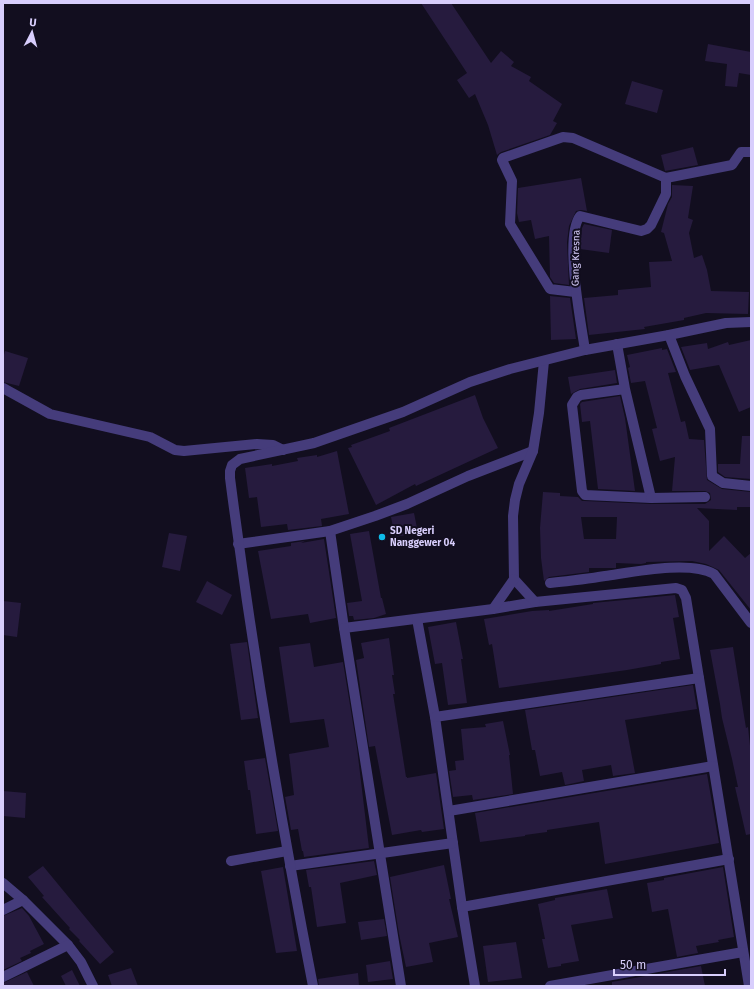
<svg xmlns="http://www.w3.org/2000/svg" width="754" height="989" font-family="'Fira Sans',sans-serif">
  <style>
    .building { fill: #261b3e; fill-rule: evenodd }
    .lines { fill: none; stroke-linecap: round; stroke-linejoin: round }
    .street { stroke: #453c7b; stroke-width: 10 }
    .poi-dot { fill: #0ebbe8; stroke: #120e1f; stroke-width: 1.5 }
    .labels { text-anchor: middle; dominant-baseline: central; stroke-width: 4; stroke-linejoin: round; paint-order: stroke }
    .street-label { font-size: 10px; fill: #d8cefc; stroke: #120e1f }
    .poi-label { font-size: 10px; font-weight: bold; fill: #d8cefc; stroke: #120e1f; text-anchor: start }
  </style>
  <rect width="100%" height="100%" fill="#120e1f"/>
  <g class="building">
    <polygon points="421,3 451,3 491,63 501,51 514,62 511,66 531,77 529,81 562,104 553,121 557,123 550,135 501,152 497,155 488,125 475,94 469,98 457,80 467,73"/>
    <polygon points="708,44 751,52 751,75 739,73 737,87 725,86 727,64 705,61"/>
    <polygon points="632,81 663,90 657,113 625,104"/>
    <polygon points="693,147 698,165 665,171 661,155"/>
    <polygon points="581,178 587,211 581,210 576,211 569,226 567,242 569,285 554,283 550,277 549,236 535,239 531,220 519,222 517,213 518,188"/>
    <polygon points="672,185 693,186 688,218 693,220 689,233 694,258 702,255 707,270 711,291 749,292 748,314 706,313 684,318 684,320 644,327 645,329 589,335 584,298 618,295 618,290 651,287 649,262 672,261 664,233 661,232 668,204 672,197"/>
    <polygon points="584,224 612,230 609,253 580,249 582,228"/>
    <polygon points="550,296 570,298 576,339 551,340"/>
    <polygon points="751,340 751,407 739,412 719,365 690,370 681,347 707,343 708,349 728,342 729,345"/>
    <path d="M662 348V350L667 349 676 372 668 373 681 422 685 421 689 439 704 440 707 480 722 489 751 492V507H737V510L697 508 709 521V551L724 536 745 558 751 553V610L719 570 706 564 692 561 646 562V563L641 564 616 563V568H589V572L549 577 544 581 541 558 540 528 543 492 560 493V496L578 497 582 501H585L651 504H705L711 500 710 493 705 491H672L675 457 660 461 652 429 657 428 645 381 631 383 628 368 630 367 627 355ZM581 517H617L616 539H584Z"/>
    <polygon points="5,351 28,358 19,386 3,382 3,358"/>
    <polygon points="615,370 617,383 580,389 571,394 568,377"/>
    <polygon points="475,395 483,418 498,448 416,486 415,484 376,505 348,448 352,447 351,445 390,431 389,428"/>
    <polygon points="620,396 625,418 635,491 598,489 590,421 582,422 580,404 582,402"/>
    <polygon points="742,436 751,436 751,479 725,477 718,472 718,464 740,464"/>
    <polygon points="337,451 349,514 321,519 322,526 288,530 287,524 261,527 257,497 249,498 245,468 272,464 272,466 298,461 297,458 317,455 317,457"/>
    <polygon points="414,513 418,533 395,537 391,517"/>
    <polygon points="369,531 381,598 382,598 386,614 374,618 354,620 353,616 349,616 347,603 362,601 350,534"/>
    <polygon points="169,533 187,536 180,571 162,567"/>
    <polygon points="324,539 336,618 310,623 308,614 271,619 258,551 291,546 291,543 305,541 301,543"/>
    <polygon points="207,581 232,595 222,615 196,602"/>
    <polygon points="675,595 679,617 673,618 680,659 661,662 661,664 627,670 499,688 492,644 489,645 484,619 532,611 549,610 549,611 593,604 593,603"/>
    <polygon points="3,601 21,603 17,637 3,635"/>
    <polygon points="456,622 463,659 461,659 467,703 448,705 442,663 435,664 428,627"/>
    <polygon points="389,638 394,675 392,675 395,694 393,694 406,777 407,777 407,778 436,773 444,829 422,832 421,830 392,835 375,746 369,747 356,660 364,658 361,643"/>
    <polygon points="247,642 258,718 241,720 230,644"/>
    <polygon points="310,643 314,667 343,662 357,748 369,848 304,857 303,851 302,851 298,829 291,830 285,797 294,795 289,754 329,747 324,719 290,723 279,647"/>
    <polygon points="733,647 746,728 748,727 751,755 751,834 746,835 735,787 738,787 732,759 722,718 720,704 710,650"/>
    <polygon points="693,685 697,709 625,720 635,773 613,776 611,765 582,770 584,781 565,785 562,772 540,776 535,750 532,750 525,710"/>
    <polygon points="503,721 510,755 509,755 513,794 473,800 472,795 453,797 449,771 456,770 455,761 464,760 461,729 486,727 485,724"/>
    <polygon points="265,758 278,831 256,834 250,790 248,790 244,761"/>
    <polygon points="707,774 719,843 605,864 599,822 547,830 547,832 525,835 525,836 480,842 475,813"/>
    <polygon points="3,791 26,793 25,818 3,816"/>
    <polygon points="374,861 377,875 340,883 346,923 317,927 311,887 309,887 306,870"/>
    <polygon points="444,865 451,899 449,899 458,937 429,943 433,962 406,967 399,934 390,877"/>
    <polygon points="43,866 114,952 100,964 79,941 80,940 69,929 70,928 42,897 44,896 28,877"/>
    <polygon points="283,867 297,951 276,953 261,871"/>
    <polygon points="723,867 734,937 718,940 719,942 696,946 698,953 677,957 668,909 652,912 647,883 664,880 664,878"/>
    <polygon points="607,889 613,918 571,925 579,961 561,964 561,966 548,968 542,939 545,939 538,904 555,900 555,898"/>
    <polygon points="22,908 29,916 44,944 30,951 31,953 20,958 22,961 3,970 3,916"/>
    <polygon points="384,919 387,936 361,940 358,922"/>
    <polygon points="516,942 522,978 488,982 483,946"/>
    <polygon points="390,961 393,979 368,982 366,965"/>
    <polygon points="701,966 705,986 612,986 612,982"/>
    <polygon points="131,968 138,986 112,986 108,975"/>
    <polygon points="72,970 80,986 66,986 61,976"/>
    <polygon points="27,972 34,986 3,986 3,983"/>
    <polygon points="358,973 359,986 319,986 318,979"/>
  </g>
  <g class="lines">
    <g class="street">
      <polyline points="575,292 550,289 510,224 512,181 502,160 503,158 563,137 573,138 666,178"/>
      <polyline points="669,335 685,376 710,429 712,476 723,483 751,486"/>
      <polyline points="617,344 625,389 651,498 585,495 582,491 572,405 577,397 581,395 625,389"/>
      <path d="M585 350C581 323 564 237 580 216L641 231 647 229 651 225 666 194V178L732 165 741 152H751"/>
      <polyline points="3,388 50,414 150,437 175,450 184,451 257,444 273,445 283,450"/>
      <polyline points="651,498 705,497"/>
      <polyline points="330,531 344,628 493,609 535,602 676,588 682,590 686,598 749,986"/>
      <polyline points="238,544 330,531 375,516 407,504 468,476 533,451"/>
      <path d="M550 583C569 581 587 579 605 576 633 572 690 560 714 574L751 623"/>
      <polyline points="535,602 514,579 513,516 515,500 519,484 533,451 539,413 544,361"/>
      <polyline points="493,609 514,579"/>
      <polyline points="417,619 435,717 462,907 475,986"/>
      <polyline points="344,628 401,986"/>
      <polyline points="435,717 699,678"/>
      <polyline points="449,811 713,766"/>
      <polyline points="231,861 287,851"/>
      <polyline points="290,866 453,843"/>
      <polyline points="3,883 23,900 68,945 81,962 93,986"/>
      <polyline points="462,907 729,859"/>
      <polyline points="3,910 23,900"/>
      <polyline points="3,977 68,945"/>
      <path d="M313 986C280 818 252 648 230 478V471L232 465 240 459 314 443 403 412 470 382 510 369 585 350 669 335 726 323 751 322"/>
      <polyline points="550,986 743,952"/>
    </g>
  </g>
  <circle class="poi-dot" cx="382" cy="537" r="4"/>
  <g class="labels">
    <g class="street-label">
      <text transform="translate(576 258) rotate(-89)">Gang Kresna</text>
    </g>
    <g class="poi-label">
      <text x="390" y="531">SD Negeri<tspan x="390" dy="12">Nanggewer 04</tspan></text>
    </g>
  </g>
  <rect width="754" height="989" fill="none" stroke="#d8cefc" stroke-width="8"/>
  <g transform="translate(32 32) rotate(6)" stroke="#120e1f" stroke-width="3" paint-order="stroke">
  <path d="M0-3L7 15L0 10L-7 15Z" fill="#d8cefc"/>
  <text y="-6" font-size="11" font-weight="bold" text-anchor="middle" fill="#d8cefc">U</text>
  </g>
  <path d="M614 969v6h111v-6" fill="none" stroke="#d8cefc" stroke-width="2"/>
  <text x="620" y="969" font-size="12" fill="#d8cefc" stroke="#120e1f" stroke-width="3" paint-order="stroke">50 m</text>
</svg>
